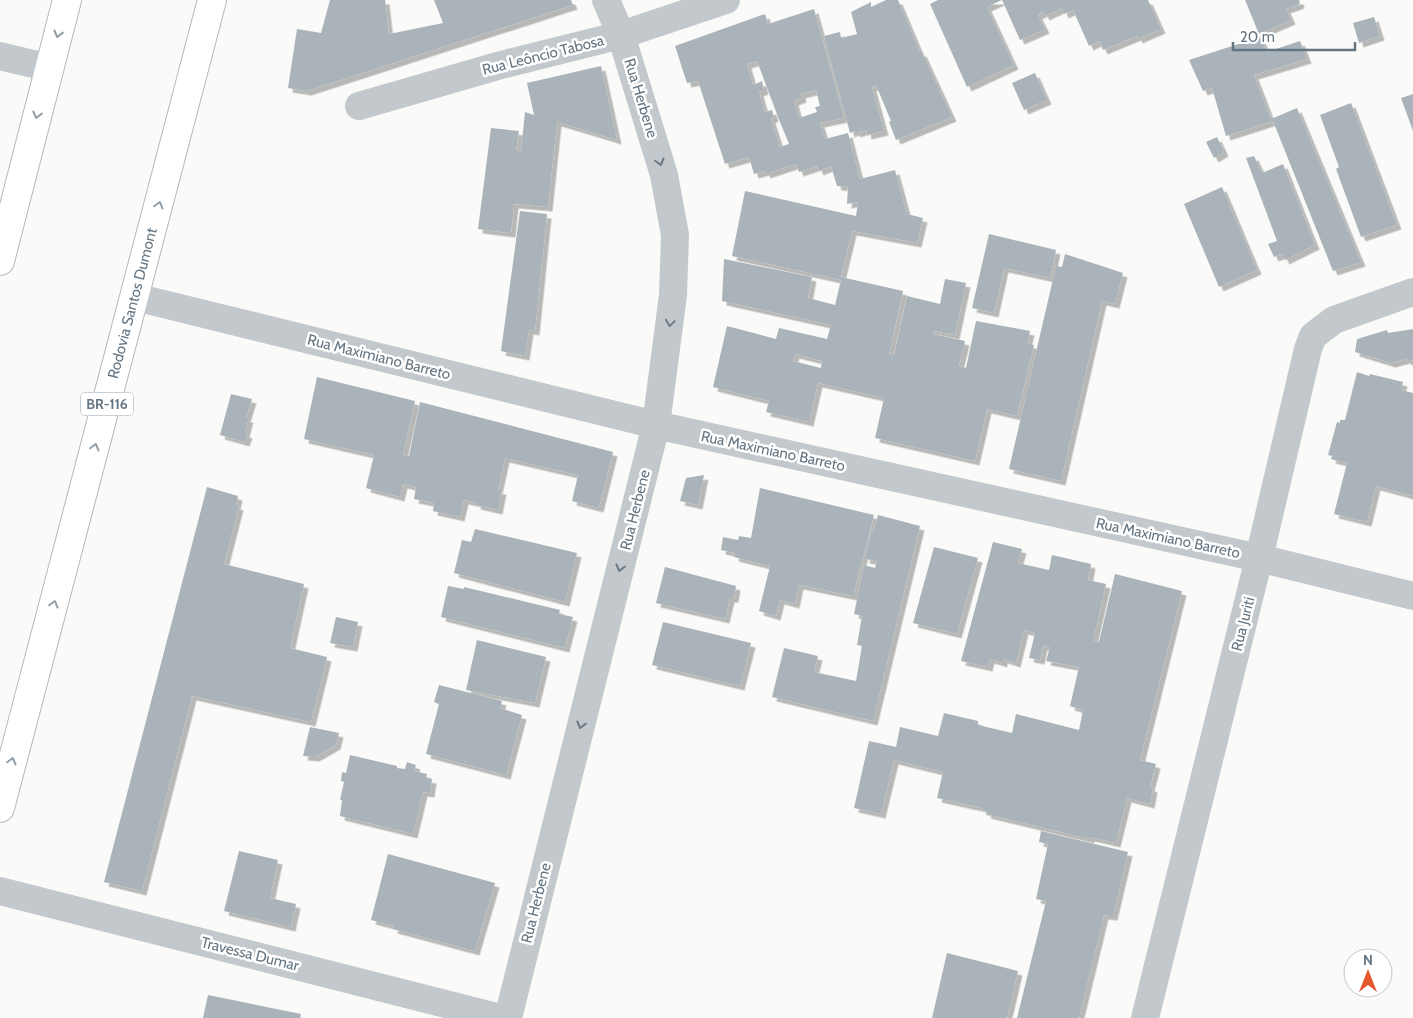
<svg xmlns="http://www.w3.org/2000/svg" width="1413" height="1018" font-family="Cabin,sans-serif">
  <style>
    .building { fill: #aab3b9; fill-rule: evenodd; filter: url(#shadow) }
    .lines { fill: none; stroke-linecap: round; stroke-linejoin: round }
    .highway-casing { stroke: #b4b9bd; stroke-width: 30 }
    .street { stroke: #c3c8cc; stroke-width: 28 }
    .highway { stroke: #fff; stroke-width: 28 }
    .oneway { stroke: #939fa8 }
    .oneway2 { stroke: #6a7a87 }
    .labels { text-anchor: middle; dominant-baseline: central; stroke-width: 5; stroke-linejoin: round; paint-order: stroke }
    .shield { fill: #fff; stroke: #939fa8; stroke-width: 1 }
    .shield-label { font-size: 14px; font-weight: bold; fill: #657683 }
    .street-label { font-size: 15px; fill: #657683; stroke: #fff }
  </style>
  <defs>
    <filter id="shadow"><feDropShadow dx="4.5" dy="4.5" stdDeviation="0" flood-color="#0004"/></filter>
  </defs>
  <rect width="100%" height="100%" fill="#fafaf8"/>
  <g class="building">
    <polygon points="330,0 385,0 389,34 443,23 434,0 571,0 573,5 307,91 288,88 297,29 321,33"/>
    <polygon points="886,0 898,0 920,52 922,52 952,117 896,140 889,122 891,121 876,85 872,87 884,131 867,135 866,130 856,133 855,131 850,133 824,36 840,32 841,38 857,34 851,12 871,2 871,7"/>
    <polygon points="938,0 1002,0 987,7 1014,65 967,87 930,4"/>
    <polygon points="1002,0 1148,0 1161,29 1138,39 1137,36 1103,50 1099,41 1089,46 1073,10 1064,14 1062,8 1045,16 1043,12 1038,15 1045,29 1020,40"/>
    <polygon points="1245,0 1299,0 1300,4 1286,9 1291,20 1259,34"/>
    <path d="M814 9 844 118 820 123 825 139 848 133 860 179 895 170 907 214 923 218 917 243 852 231 841 277 903 291 889 354 894 355 907 296 940 304 945 279 966 283 955 335 934 331 933 334 965 341 959 366 966 368 976 321 1030 331 1027 343 1034 345 1017 416 987 409 975 461 875 438 884 398 818 383 809 422 766 412 769 401 713 387 727 326 776 339 779 328 827 339 831 325 722 301 724 259 812 277 808 298 835 305 841 280 732 256 745 191 856 216 858 202 847 204 848 187 837 186 831 166 819 171 817 166 799 172 796 164 766 174 765 171 754 174 749 157 725 164 698 81 687 83 675 46 765 14 768 24ZM757 61 778 117 789 144 780 147 771 119 774 117 772 110 765 112 759 92 764 90 762 81 753 85 747 64ZM816 90 820 106 815 107 817 112 799 118 794 101 802 98 801 94ZM795 354 822 361 821 368 793 361Z"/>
    <polygon points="1374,17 1380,36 1359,43 1353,23"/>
    <polygon points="1260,37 1267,52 1300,41 1307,59 1254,75 1271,119 1297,108 1361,262 1333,271 1273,121 1226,136 1212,88 1203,91 1189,60"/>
    <polygon points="601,66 617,140 557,122 548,207 514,204 511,233 478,229 491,128 519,131 516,150 521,151 525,112 534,115 527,83"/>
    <polygon points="1035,73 1047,100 1024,110 1012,83"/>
    <polygon points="1413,94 1413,131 1401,98"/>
    <polygon points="1351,103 1397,225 1361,237 1336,169 1339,167 1320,115"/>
    <polygon points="1217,137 1224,152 1214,158 1206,142"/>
    <polygon points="1254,156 1262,173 1283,164 1315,245 1285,260 1282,254 1274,257 1268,244 1277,241 1246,158"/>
    <polygon points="1222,187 1257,270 1219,287 1184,204"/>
    <polygon points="520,211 547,214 535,331 529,330 525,356 501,351"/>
    <polygon points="989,234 1056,250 1050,278 1004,268 994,313 972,308"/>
    <polygon points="1065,254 1123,273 1115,304 1102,301 1061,481 1009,469 1056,266 1062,267"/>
    <polygon points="1413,329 1413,360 1408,361 1406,359 1391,363 1355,352 1357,339 1387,330 1388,333"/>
    <polygon points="1357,372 1369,376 1370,374 1403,382 1401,390 1413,393 1413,496 1376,486 1367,522 1334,514 1347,463 1331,459 1332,456 1328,455 1337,422 1340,423 1340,420 1345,420"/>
    <polygon points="317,377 415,401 403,455 409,456 420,402 613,452 599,508 572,501 578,475 505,458 498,490 502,490 498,510 476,505 477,503 464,500 460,517 433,511 434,503 414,499 416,487 403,484 400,497 366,488 374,455 304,439"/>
    <polygon points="231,394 252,399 246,418 249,418 245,433 248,434 245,442 220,435"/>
    <polygon points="704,475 698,505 680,501 686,478"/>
    <polygon points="207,487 238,496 236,505 239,506 224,564 304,584 290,648 327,657 311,722 192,696 142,891 104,882"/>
    <polygon points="760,488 874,515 853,596 799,585 795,604 780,600 776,616 759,611 770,566 734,557 735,553 721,550 723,537 738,540 739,536 751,538"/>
    <polygon points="878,515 920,526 873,721 772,697 784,648 818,656 814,672 856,681 862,646 857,645 862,616 854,614 864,565 875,568 877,561 865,559 871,532 873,533"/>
    <polygon points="475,529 577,553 565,602 454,573 462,540 471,542"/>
    <polygon points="993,542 1022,549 1018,563 1049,570 1052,555 1091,564 1088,580 1106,584 1093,641 1099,642 1115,574 1182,591 1140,760 1156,764 1150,787 1153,788 1150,804 1127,798 1116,843 1090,837 1090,839 986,814 987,812 981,810 982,808 937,798 943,772 894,760 881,814 854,808 869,741 896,747 900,727 938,736 944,713 978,721 978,725 1012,733 1016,714 1079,730 1083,710 1070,706 1079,667 1046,661 1050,647 1043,646 1040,660 1029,658 1035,633 1024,630 1016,663 1003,659 1003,663 990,659 988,667 961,661"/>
    <polygon points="934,547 978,558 957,634 913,623"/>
    <polygon points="665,567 736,586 734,598 730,598 725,619 656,603"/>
    <polygon points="448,586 464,589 464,587 560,610 559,614 573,617 565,648 441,617"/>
    <polygon points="336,617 358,622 353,647 330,643"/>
    <polygon points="663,622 751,643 740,686 652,665"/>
    <polygon points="477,640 546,657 535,703 466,690"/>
    <polygon points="439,685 502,701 500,708 522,715 506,775 426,754 439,704 434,702"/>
    <polygon points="310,727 339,733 336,745 315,757 303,756"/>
    <polygon points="350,755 397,766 397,768 405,769 407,762 416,765 414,771 427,774 426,778 432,779 430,793 423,792 413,834 340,816 342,800 340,800 344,782 341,781 342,772 346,773"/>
    <polygon points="1041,831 1128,852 1113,916 1104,915 1079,1018 1017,1018 1046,901 1036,899 1048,844 1039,842"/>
    <polygon points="239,851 278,860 270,898 296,904 291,927 224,911"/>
    <polygon points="388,854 495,883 475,951 393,929 394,926 371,920"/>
    <polygon points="947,953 1018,971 1007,1018 932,1018"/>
    <polygon points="208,995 301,1014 300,1018 203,1018"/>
  </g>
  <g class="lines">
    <g class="highway-casing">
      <g id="highway">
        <polyline points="0,261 67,0"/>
        <path id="s1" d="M0 808 212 0"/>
      </g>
    </g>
    <g class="street">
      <polyline points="0,56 50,68"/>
      <polyline points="359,106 501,65 621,35 726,0"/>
      <polyline points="135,297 656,425 1259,558 1413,596"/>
      <polyline points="0,891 501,1018"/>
      <polyline points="508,1018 656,425 673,295 675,235 664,175 621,35 606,0"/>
      <polyline points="1145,1018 1259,558 1308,349 1313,336 1334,320 1413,292"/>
    </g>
    <use href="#highway" class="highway"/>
  </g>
  <defs><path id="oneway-chevron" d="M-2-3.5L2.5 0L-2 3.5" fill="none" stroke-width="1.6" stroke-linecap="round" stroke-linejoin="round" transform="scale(1.25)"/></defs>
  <g class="oneway">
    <use href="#oneway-chevron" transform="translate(58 34) rotate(104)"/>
    <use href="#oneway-chevron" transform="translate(37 115) rotate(104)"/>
    <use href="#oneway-chevron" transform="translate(159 205) rotate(-75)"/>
    <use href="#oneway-chevron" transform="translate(95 447) rotate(-75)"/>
    <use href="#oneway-chevron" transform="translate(54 604) rotate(-75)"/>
    <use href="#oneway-chevron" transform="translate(12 761) rotate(-75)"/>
  </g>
  <g class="oneway2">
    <use href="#oneway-chevron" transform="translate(660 162) rotate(74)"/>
    <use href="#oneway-chevron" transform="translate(670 323) rotate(98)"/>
    <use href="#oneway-chevron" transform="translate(620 568) rotate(104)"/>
    <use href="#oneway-chevron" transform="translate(581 725) rotate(104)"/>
  </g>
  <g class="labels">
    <rect class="shield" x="81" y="392.5" width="52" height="23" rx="4"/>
    <g class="shield-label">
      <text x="107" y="404">BR-116</text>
    </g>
    <g class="street-label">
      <text transform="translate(543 55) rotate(-14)">Rua Leôncio Tabosa</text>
      <text transform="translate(641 98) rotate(73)">Rua Herbene</text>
      <text stroke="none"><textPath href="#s1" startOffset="522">Rodovia Santos Dumont</textPath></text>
      <text transform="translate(379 357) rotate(14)">Rua Maximiano Barreto</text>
      <text transform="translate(773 451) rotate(12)">Rua Maximiano Barreto</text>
      <text transform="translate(635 510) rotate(-76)">Rua Herbene</text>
      <text transform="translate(1168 538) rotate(12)">Rua Maximiano Barreto</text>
      <text transform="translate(1243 624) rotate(-76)">Rua Juriti</text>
      <text transform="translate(536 903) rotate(-76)">Rua Herbene</text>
      <text transform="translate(250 954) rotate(14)">Travessa Dumar</text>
    </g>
  </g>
  <g transform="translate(1368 973)"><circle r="24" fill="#ffffff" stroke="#c1c8cd"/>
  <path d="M0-4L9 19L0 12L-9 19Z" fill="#e4572e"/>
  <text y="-8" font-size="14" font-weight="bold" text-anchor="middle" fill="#657683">N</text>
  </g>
  <path d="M1233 42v8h122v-8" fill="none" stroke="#657683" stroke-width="2.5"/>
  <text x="1240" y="42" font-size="15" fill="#657683" stroke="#ffffff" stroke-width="4" paint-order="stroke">20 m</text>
</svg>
